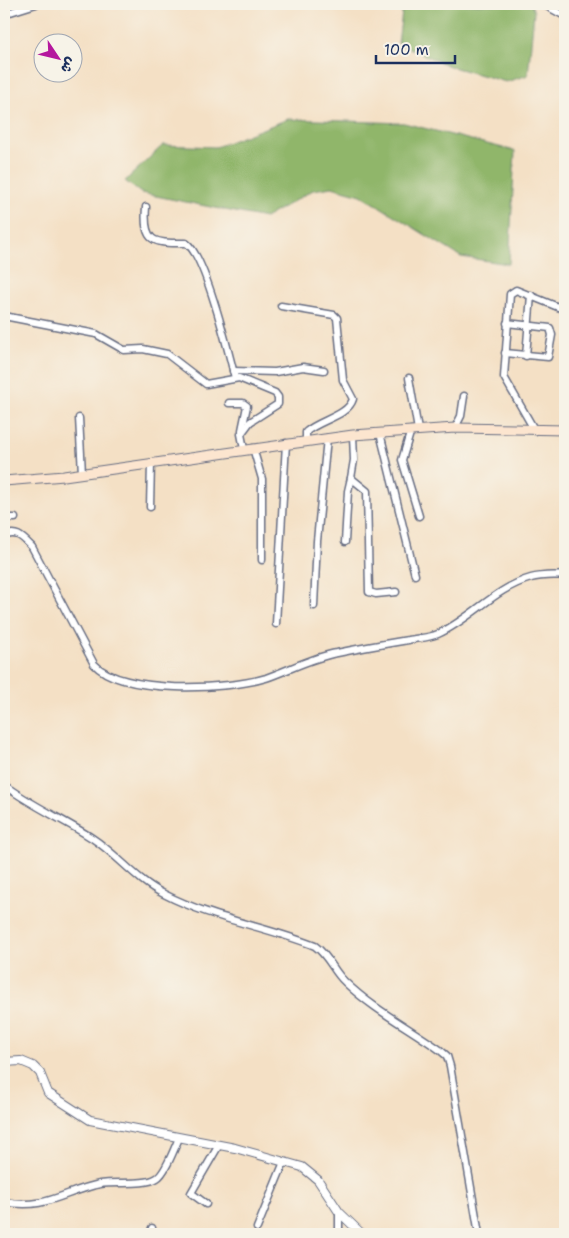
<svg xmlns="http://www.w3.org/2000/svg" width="569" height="1238" font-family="'Shantell Sans','Playpen Sans Arabic',sans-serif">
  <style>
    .forest { fill: #90b66b; stroke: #567264 }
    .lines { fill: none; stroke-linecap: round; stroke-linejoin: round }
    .minor-casing { stroke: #676d82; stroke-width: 9 }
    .tertiary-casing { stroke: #676d82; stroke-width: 10 }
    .secondary-casing { stroke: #676d82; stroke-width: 11 }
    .minor { stroke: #fff; stroke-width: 6 }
    .tertiary { stroke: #fff; stroke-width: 8 }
    .secondary { stroke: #fce5cf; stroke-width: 9 }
  </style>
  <rect width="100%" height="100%" fill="#f7f3e8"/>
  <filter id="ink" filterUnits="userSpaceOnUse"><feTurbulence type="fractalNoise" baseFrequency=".02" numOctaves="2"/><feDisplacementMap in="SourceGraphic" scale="10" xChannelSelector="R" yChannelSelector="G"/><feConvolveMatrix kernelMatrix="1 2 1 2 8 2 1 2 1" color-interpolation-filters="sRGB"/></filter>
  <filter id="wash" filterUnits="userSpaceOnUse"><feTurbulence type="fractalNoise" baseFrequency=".0096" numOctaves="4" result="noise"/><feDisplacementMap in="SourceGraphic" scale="20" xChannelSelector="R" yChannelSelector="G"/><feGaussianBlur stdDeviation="1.12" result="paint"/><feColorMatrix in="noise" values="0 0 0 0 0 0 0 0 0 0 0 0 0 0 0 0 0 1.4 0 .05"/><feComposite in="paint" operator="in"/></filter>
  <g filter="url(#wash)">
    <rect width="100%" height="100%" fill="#f4e0c5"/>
    <g class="forest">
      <polygon points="390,4 531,4 534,12 528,75 506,82 449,66 398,43 402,12"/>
      <polygon points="288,119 404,123 515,151 509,264 461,257 361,195 332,187 313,190 265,218 141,193 125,181 163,145 216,147"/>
    </g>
  </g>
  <g filter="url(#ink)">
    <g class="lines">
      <g class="minor-casing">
        <g id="minor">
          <polyline points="543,4 565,16"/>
          <polyline points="4,14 36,4"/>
          <path d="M146 207C143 244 154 243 186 243 205 254 229 354 235 378"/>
          <path d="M281 306 334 315 337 318 343 380 353 399C348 416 319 420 306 432V441"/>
          <polyline points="4,316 96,334 124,350 143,349 167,354 206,384 239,378 275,393 278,397 278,404 250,422 241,434 244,449"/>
          <polyline points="505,353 548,357 552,335 550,328 507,323"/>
          <polyline points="526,356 531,295"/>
          <polyline points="233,371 275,372 303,367 324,370"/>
          <polyline points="409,378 418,430"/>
          <polyline points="229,403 243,403 247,406 242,430"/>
          <polyline points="79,418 82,473"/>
          <polyline points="455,428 461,416 464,396"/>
          <polyline points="411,430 402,460 419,516"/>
          <polyline points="535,431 504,377 510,294 516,290 563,309"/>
          <polyline points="380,433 415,575"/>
          <polyline points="353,435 354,460 351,478 367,491 369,592 376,594 396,592"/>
          <polyline points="253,448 262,479 262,560"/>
          <polyline points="150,507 151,463"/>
          <polyline points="4,518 15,518"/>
          <path d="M4 536C17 530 23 538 32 547L94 664C122 695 227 690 266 678 289 670 313 657 337 653 361 648 384 644 408 640 417 638 429 638 438 634 471 619 495 588 531 578 542 575 555 576 565 575"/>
          <polyline points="345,542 348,491 351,478"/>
          <polyline points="314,606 317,541 327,438"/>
          <polyline points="276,624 286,443"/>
          <path d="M4 785C32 806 63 819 92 838 118 855 136 880 164 894 212 919 265 926 315 946 329 956 333 971 345 982 374 1010 408 1027 440 1050L447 1056 450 1066 479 1234"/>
          <path d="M4 1202C47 1210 62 1192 100 1184 115 1181 145 1186 157 1178 165 1174 175 1147 179 1138"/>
          <polyline points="206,1204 191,1193 219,1145"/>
          <polyline points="257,1228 284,1162"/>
          <polyline points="150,1234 152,1228"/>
          <polyline points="339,1234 339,1212"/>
        </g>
      </g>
      <g class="tertiary-casing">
        <polyline id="tertiary" points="4,1062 21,1061 33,1066 40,1073 48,1093 90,1120 235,1148 302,1167 318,1180 339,1212 362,1234"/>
      </g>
      <g class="secondary-casing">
        <polyline id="secondary" points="4,481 64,476 353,435 455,428 565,430"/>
      </g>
      <use href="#minor" class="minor"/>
      <use href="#tertiary" class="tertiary"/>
      <use href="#secondary" class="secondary"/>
    </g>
  </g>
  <rect width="569" height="1238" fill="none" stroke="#f7f3e8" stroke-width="20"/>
  <g transform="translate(58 58) rotate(125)"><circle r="24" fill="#f7f3e8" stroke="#9fa5b1"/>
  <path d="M0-4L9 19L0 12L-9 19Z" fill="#b5179e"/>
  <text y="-8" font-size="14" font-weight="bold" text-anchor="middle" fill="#1b2f5e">ش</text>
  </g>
  <path d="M376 55v8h79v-8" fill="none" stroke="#1b2f5e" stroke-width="2.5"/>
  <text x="384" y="55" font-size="15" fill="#1b2f5e" stroke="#f7f3e8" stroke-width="4" paint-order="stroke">100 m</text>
</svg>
